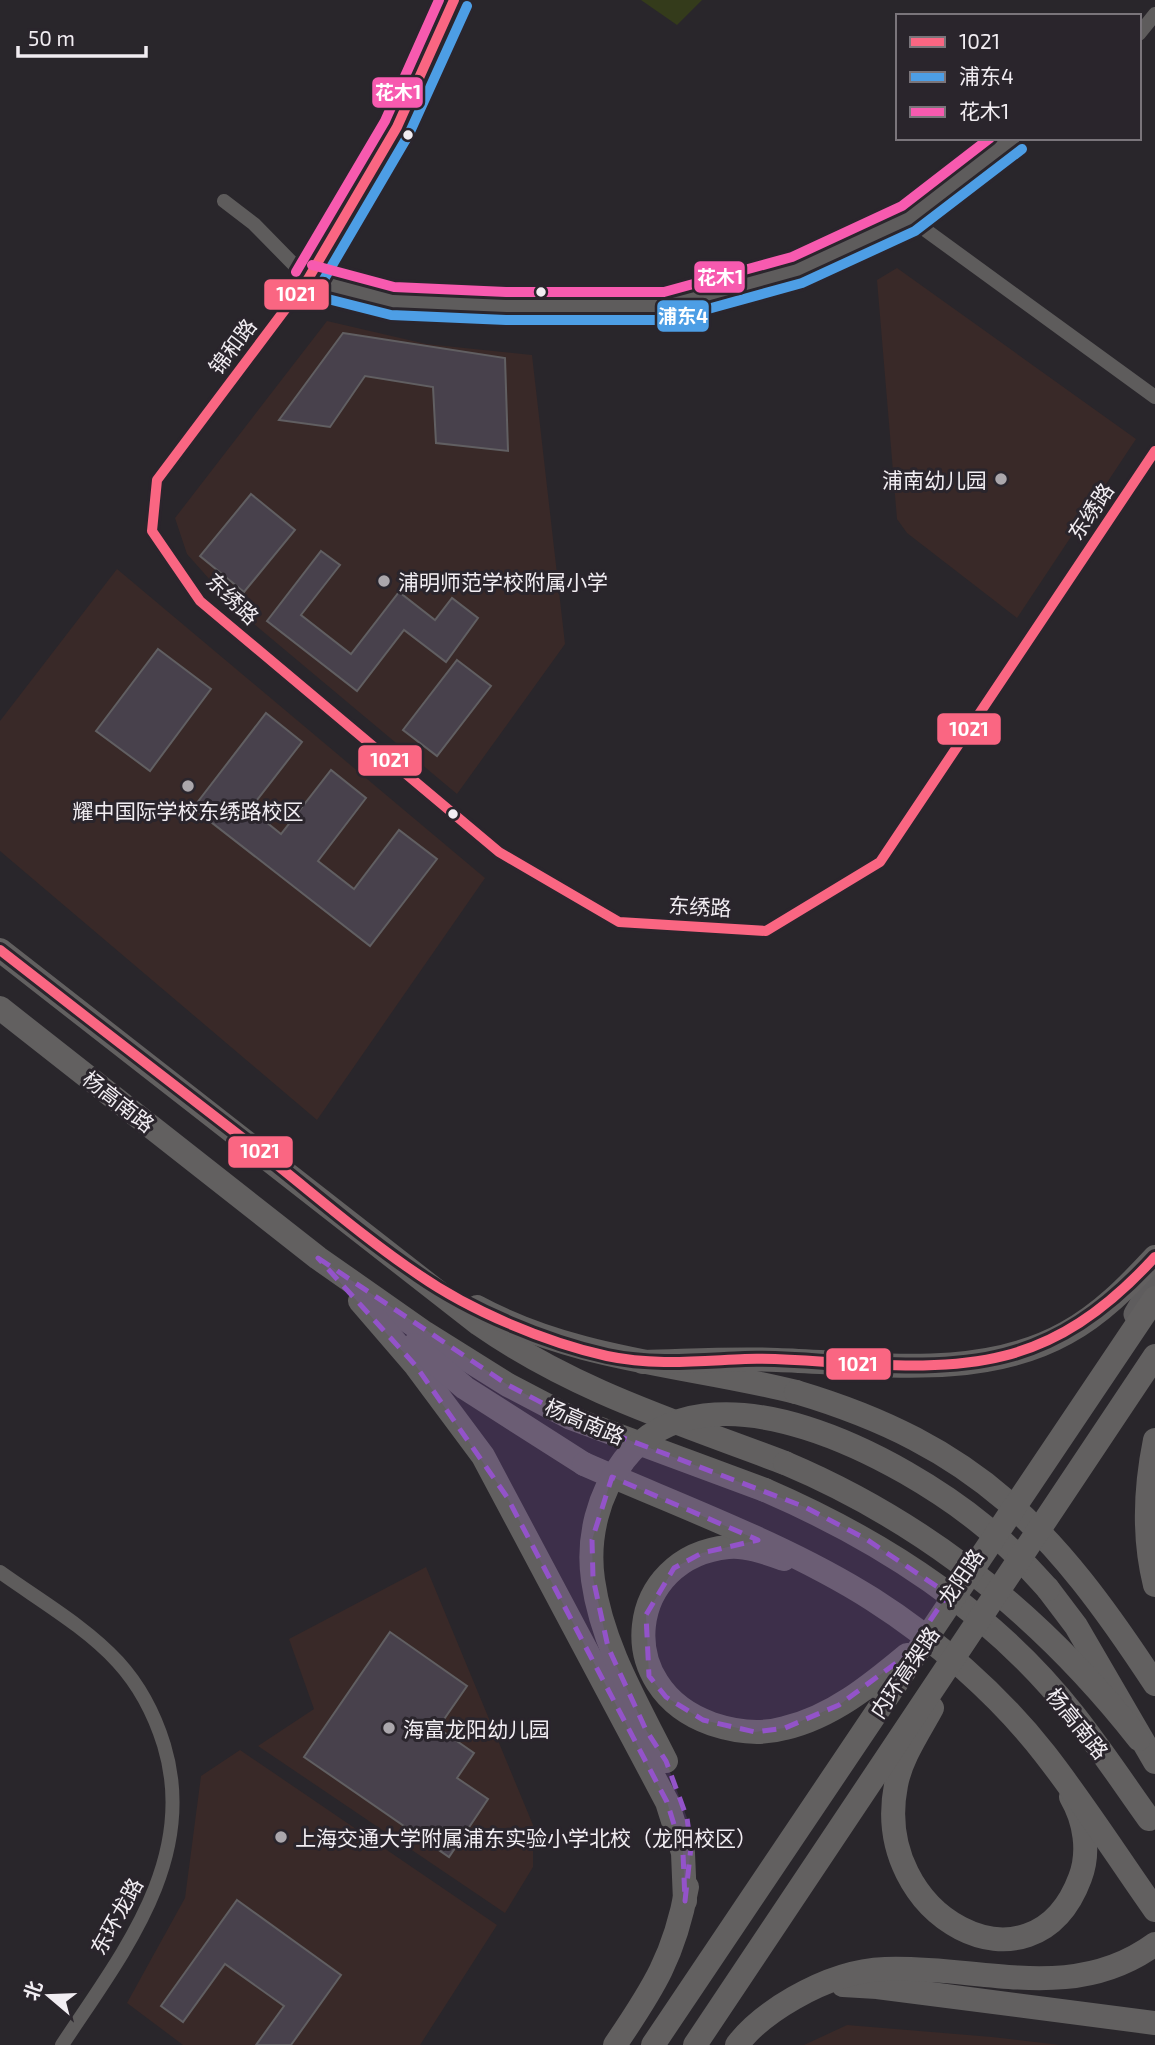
<svg xmlns="http://www.w3.org/2000/svg" width="1155" height="2045" font-family="'Exo 2','Noto Sans SC',sans-serif">
  <style>
    .education { fill: #392928 }
    .green { fill: #343b1b }
    .building { fill: #48414c; stroke: #615f62; stroke-width: 2 }
    .lines { fill: none; stroke-linecap: round; stroke-linejoin: round }
    .minor { stroke: #5e5c5c; stroke-width: 14 }
    .primary { stroke: #5f5d5e; stroke-width: 23 }
    .trunk { stroke: #626060; stroke-width: 24 }
    .trunk-bridge { stroke: #626060; stroke-width: 24 }
    .bus-1-casing { stroke: #2a252c; stroke-width: 16 }
    .bus-2-casing { stroke: #2a252c; stroke-width: 16 }
    .bus-3-casing { stroke: #2a252c; stroke-width: 16 }
    .bus-1 { stroke: #fa6682; stroke-width: 10 }
    .bus-2 { stroke: #4d9ee5; stroke-width: 10 }
    .bus-3 { stroke: #f75aaf; stroke-width: 10 }
    .marked { fill: #9353c9; fill-opacity: 0.2; stroke: #9353c9; stroke-width: 5; stroke-dasharray: 14 9; stroke-linejoin: round }
    .bus-dot { fill: #f1edf2; stroke: #2a252c; stroke-width: 2.5 }
    .poi-dot { fill: #aba7ac; stroke: #2a252c; stroke-width: 2.5 }
    .labels { text-anchor: middle; dominant-baseline: central; stroke-width: 6; stroke-linejoin: round; paint-order: stroke }
    .street-label { font-size: 21px; fill: #f1edf2; stroke: #2a252c }
    .poi-label { font-size: 21px; fill: #f1edf2; stroke: #2a252c; text-anchor: start }
    .line-badge { stroke: #2a252c; stroke-width: 2.5 }
    .badge-label { font-size: 19px; text-anchor: middle; font-weight: bold; fill: #fff }
  </style>
  <rect width="100%" height="100%" fill="#29262b"/>
  <g class="education">
    <polygon points="897,268 1136,439 1017,618 907,533 897,519 877,280"/>
    <polygon points="327,321 426,344 532,355 565,644 457,794 235,608 187,554 175,518"/>
    <polygon points="117,569 485,878 317,1120 0,851 0,721"/>
    <polygon points="426,1567 533,1825 533,1867 505,1913 258,1746 314,1709 289,1639"/>
    <polygon points="240,1750 497,1925 420,2045 183,2045 127,2003 185,1898 201,1776"/>
    <polygon points="847,2025 992,2037 1060,2045 804,2045"/>
  </g>
  <polygon class="green" points="641,0 702,0 677,25"/>
  <g class="building">
    <polygon points="343,333 505,358 508,451 436,443 433,387 365,376 330,427 279,420"/>
    <polygon points="251,494 295,530 244,592 200,556"/>
    <polygon points="321,551 340,565 301,615 351,654 399,592 435,620 452,598 478,618 446,662 404,630 357,691 267,621"/>
    <polygon points="158,649 211,689 150,771 96,731"/>
    <polygon points="457,660 491,686 437,756 403,730"/>
    <polygon points="266,713 302,742 250,809 281,834 331,770 366,798 318,861 354,889 399,830 437,859 370,946 193,808"/>
    <polygon points="390,1632 467,1686 438,1728 474,1753 457,1778 488,1799 449,1857 304,1757"/>
    <polygon points="237,1900 341,1975 291,2045 256,2045 284,2006 225,1964 183,2022 161,2006"/>
  </g>
  <g class="lines">
    <g class="minor">
      <polyline points="454,0 397,127 308,279 157,480 152,531 200,601 499,852 619,922 766,931 880,862 1155,451"/>
      <polyline points="1139,34 1155,14"/>
      <polyline points="224,201 254,224 308,279"/>
      <polyline points="909,218 1155,397"/>
      <polyline points="308,279 392,301 506,306 666,306 797,270 909,218 1013,138"/>
      <path d="M0 1572C39 1600 86 1627 118 1662 139 1685 155 1716 164 1745 199 1860 121 1955 62 2045"/>
    </g>
    <polyline class="primary" points="1135,1314 1155,1280"/>
    <g class="trunk">
      <path d="M0 950 479 1324C575 1391 677 1422 785 1463"/>
      <polyline points="0,1008 318,1258 425,1333 508,1385 571,1418 765,1490"/>
      <polyline points="360,1301 416,1366 483,1456 667,1802 683,1853 685,1901"/>
      <path d="M477 1307C577 1361 689 1365 796 1392"/>
      <polyline points="414,1345 465,1388 584,1464"/>
      <path d="M643 1362C688 1361 732 1358 777 1360 871 1363 980 1381 1066 1333 1101 1314 1128 1286 1155 1257"/>
      <path d="M1155 1440C1145 1489 1143 1537 1155 1585"/>
      <path d="M784 1559C767 1553 746 1545 728 1547 627 1557 610 1688 712 1724 736 1732 761 1735 785 1728 832 1717 871 1685 907 1655"/>
      <polyline points="1048,1589 1076,1626 1155,1762"/>
      <path d="M932 1708C919 1732 901 1758 896 1785 870 1917 1033 2004 1080 1878 1090 1852 1085 1821 1071 1797"/>
      <polyline points="843,1985 877,1987 1155,2023"/>
      <path d="M615 2045C653 1989 675 1955 687 1887"/>
      <path d="M737 2045C752 2025 773 2010 794 1998 822 1982 853 1970 885 1969 978 1965 1072 2005 1155 1944"/>
    </g>
    <g class="trunk-bridge">
      <path d="M796 1392C978 1446 1054 1530 1155 1684"/>
      <path d="M785 1463C927 1523 1044 1618 1139 1739"/>
      <path d="M584 1464C677 1505 787 1545 872 1599 935 1639 999 1695 1045 1754 1084 1804 1119 1859 1155 1910"/>
      <path d="M765 1490C883 1541 994 1613 1074 1715 1100 1748 1124 1784 1149 1819"/>
      <path d="M666 1761C637 1703 602 1645 593 1580 587 1538 598 1494 624 1460 708 1352 904 1460 984 1526 1008 1545 1028 1567 1048 1589"/>
      <polyline points="653,2045 1155,1298"/>
      <polyline points="695,2045 1155,1356"/>
    </g>
    <g class="bus-1-casing">
      <g id="bus-1">
        <polyline points="454,0 397,127 308,279 157,480 152,531 200,601 499,852 619,922 766,931 880,862 1155,451"/>
        <path d="M0 950C87 1018 174 1085 262 1153 314 1194 364 1238 419 1275 471 1311 545 1342 607 1356 654 1366 698 1361 745 1359 772 1358 798 1360 825 1362 970 1371 1050 1371 1155 1257"/>
      </g>
    </g>
    <g class="bus-2-casing">
      <g id="bus-2">
        <polyline points="320,286 409,134 467,6"/>
        <polyline points="304,293 391,315 506,320 668,320 802,283 915,231 1022,149"/>
      </g>
    </g>
    <g class="bus-3-casing">
      <g id="bus-3">
        <polyline points="312,265 394,287 506,292 664,292 792,257 902,206 990,138"/>
        <polyline points="296,272 385,121 439,0"/>
      </g>
    </g>
    <use href="#bus-1" class="bus-1"/>
    <use href="#bus-2" class="bus-2"/>
    <use href="#bus-3" class="bus-3"/>
  </g>
  <path class="marked" d="M318 1258 508 1385 571 1418 805 1507 866 1539 948 1594 907 1655 839 1705 785 1728 755 1732 703 1720 666 1697 649 1676 646 1615 674 1568 702 1553 758 1540 612 1477 592 1540 593 1578 608 1647 646 1730 666 1761 687 1818 691 1847 685 1901 683 1853 667 1802 507 1497 416 1366Z"/>
  <g class="bus-dot">
    <circle cx="408" cy="135" r="6"/>
    <circle cx="541" cy="292" r="6"/>
    <circle cx="453" cy="814" r="6"/>
  </g>
  <g class="poi-dot">
    <circle cx="1001" cy="479" r="7"/>
    <circle cx="384" cy="581" r="7"/>
    <circle cx="188" cy="786" r="7"/>
    <circle cx="389" cy="1728" r="7"/>
    <circle cx="281" cy="1837" r="7"/>
  </g>
  <g class="labels">
    <g class="street-label">
      <text transform="translate(232 346) rotate(-53)">锦和路</text>
      <text transform="translate(1090 511) rotate(-56)">东绣路</text>
      <text transform="translate(233 598) rotate(44)">东绣路</text>
      <text transform="translate(700 906) rotate(3)">东绣路</text>
      <text transform="translate(119 1101) rotate(38)">杨高南路</text>
      <text transform="translate(585 1421) rotate(23)">杨高南路</text>
      <text transform="translate(960 1577) rotate(-56)">龙阳路</text>
      <text transform="translate(904 1672) rotate(-56)">内环高架路</text>
      <text transform="translate(1078 1723) rotate(51)">杨高南路</text>
      <text transform="translate(116 1916) rotate(-61)">东环龙路</text>
    </g>
    <g class="poi-label">
      <text x="987" y="479" text-anchor="end">浦南幼儿园</text>
      <text x="398" y="581">浦明师范学校附属小学</text>
      <text x="188" y="810" text-anchor="middle">耀中国际学校东绣路校区</text>
      <text x="403" y="1728">海富龙阳幼儿园</text>
      <text x="295" y="1837">上海交通大学附属浦东实验小学北校（龙阳校区）</text>
    </g>
  </g>
  <g class="line-badge">
    <rect x="371" y="76" width="53" height="33" rx="7" fill="#f75aaf"/>
    <rect x="693" y="260" width="53" height="34" rx="7" fill="#f75aaf"/>
    <rect x="263" y="278" width="67" height="33" rx="7" fill="#fa6682"/>
    <rect x="656" y="299" width="54" height="34" rx="7" fill="#4d9ee5"/>
    <rect x="936" y="712" width="66" height="34" rx="7" fill="#fa6682"/>
    <rect x="357" y="744" width="66" height="33" rx="7" fill="#fa6682"/>
    <rect x="227" y="1135" width="67" height="34" rx="7" fill="#fa6682"/>
    <rect x="825" y="1347" width="67" height="34" rx="7" fill="#fa6682"/>
  </g>
  <g class="badge-label">
    <text x="398" y="99">花木1</text>
    <text x="720" y="284">花木1</text>
    <text x="296" y="301">1021</text>
    <text x="683" y="323">浦东4</text>
    <text x="969" y="736">1021</text>
    <text x="390" y="767">1021</text>
    <text x="260" y="1158">1021</text>
    <text x="858" y="1371">1021</text>
  </g>
  <rect x="896" y="14" width="245" height="126" fill="#2a252c" stroke="#7a757b" stroke-width="2"/>
  <rect x="910" y="37" width="35" height="10" fill="#fa6682" stroke="#7a757b" stroke-width="2"/>
  <text x="959" y="49" font-size="21" fill="#f1edf2">1021</text>
  <rect x="910" y="72" width="35" height="10" fill="#4d9ee5" stroke="#7a757b" stroke-width="2"/>
  <text x="959" y="84" font-size="21" fill="#f1edf2">浦东4</text>
  <rect x="910" y="107" width="35" height="10" fill="#f75aaf" stroke="#7a757b" stroke-width="2"/>
  <text x="959" y="119" font-size="21" fill="#f1edf2">花木1</text>
  <g transform="translate(49 1996) rotate(289)" stroke="#2a252c" stroke-width="5" paint-order="stroke">
  <path d="M0-5L12 26L0 18L-12 26Z" fill="#f1edf2"/>
  <text y="-10" font-size="19" font-weight="bold" text-anchor="middle" fill="#f1edf2">北</text>
  </g>
  <path d="M18 46v10h128v-10" fill="none" stroke="#f1edf2" stroke-width="3.5"/>
  <text x="28" y="46" font-size="21" fill="#f1edf2" stroke="#2a252c" stroke-width="5" paint-order="stroke">50 m</text>
</svg>
